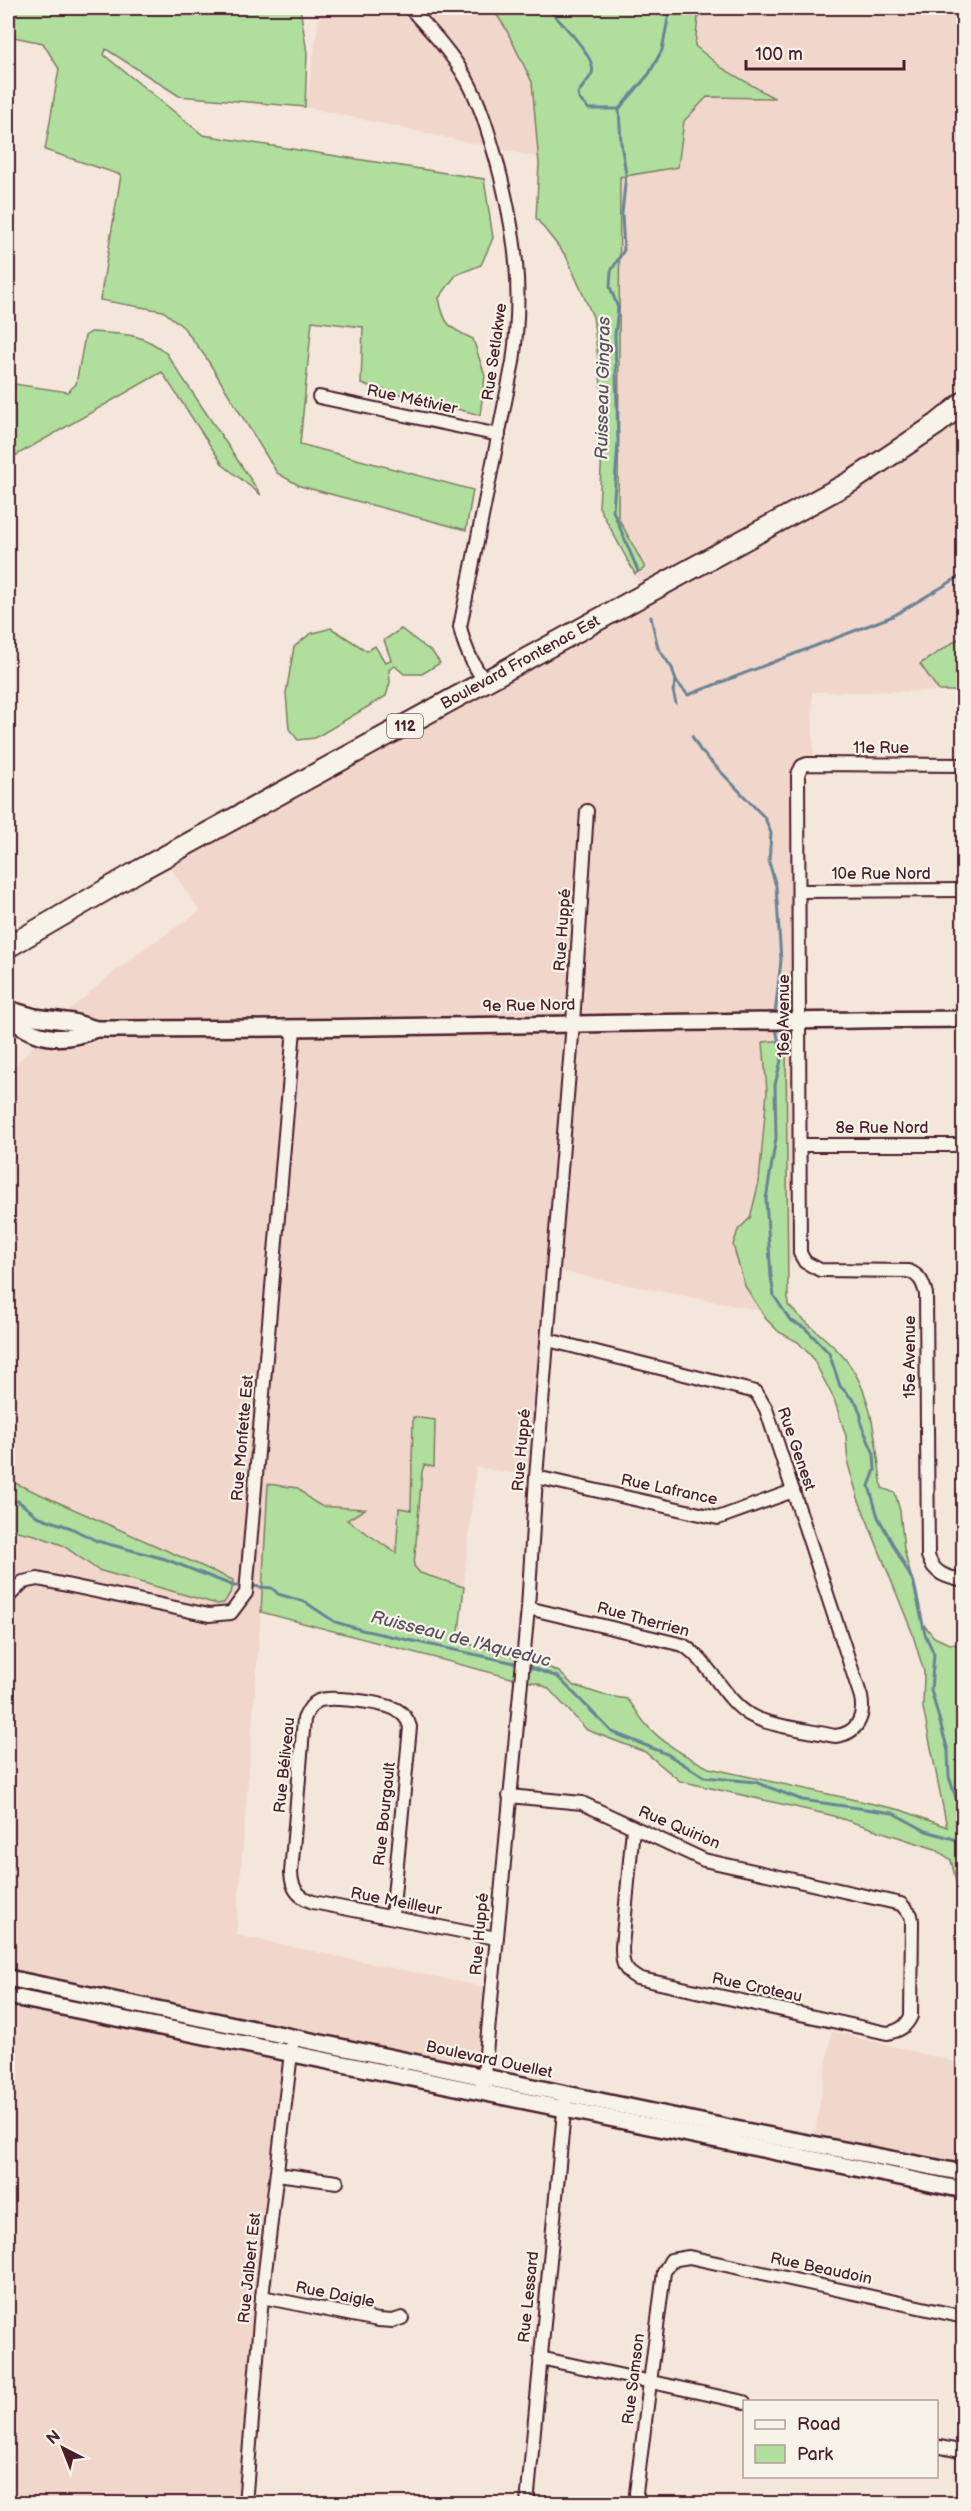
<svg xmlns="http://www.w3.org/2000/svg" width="971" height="2511" font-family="'Balsamiq Sans',sans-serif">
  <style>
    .built { fill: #f1d6cb }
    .green { fill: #b0de9d; stroke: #7d7e64; stroke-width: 1.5 }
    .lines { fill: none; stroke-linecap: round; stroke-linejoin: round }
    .stream { stroke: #698496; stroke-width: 3 }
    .minor-casing { stroke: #4a1f2b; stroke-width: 16 }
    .tertiary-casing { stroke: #4a1f2b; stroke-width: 20 }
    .primary-casing { stroke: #4a1f2b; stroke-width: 24 }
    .minor { stroke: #f7f3e8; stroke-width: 12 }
    .tertiary { stroke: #f7f3e8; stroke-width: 15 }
    .primary { stroke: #f7f3e8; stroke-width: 20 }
    .labels { text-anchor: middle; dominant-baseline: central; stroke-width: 4.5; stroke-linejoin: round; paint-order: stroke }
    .shield { fill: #f7f3e8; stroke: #7e5f64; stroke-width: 1.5 }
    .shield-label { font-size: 15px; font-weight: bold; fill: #4a1f2b }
    .street-label { font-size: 16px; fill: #4a1f2b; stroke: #f7f3e8 }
    .water-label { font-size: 18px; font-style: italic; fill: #595160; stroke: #f7f3e8 }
  </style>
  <rect width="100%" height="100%" fill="#f4e6db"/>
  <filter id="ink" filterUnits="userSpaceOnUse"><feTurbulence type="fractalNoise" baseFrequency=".0167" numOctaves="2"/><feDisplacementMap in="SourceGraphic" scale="12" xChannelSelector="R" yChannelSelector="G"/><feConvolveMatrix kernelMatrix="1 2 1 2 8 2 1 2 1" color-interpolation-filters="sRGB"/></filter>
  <g filter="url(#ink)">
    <g class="built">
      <polygon points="321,8 963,8 963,691 812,692 814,764 802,766 800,1253 789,1264 788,1316 553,1270 536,1477 476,1467 458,1641 261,1612 236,1935 492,1989 482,2092 292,2054 245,2503 8,2503 8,1073 58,1020 107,978 144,949 200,911 163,857 645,594 599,507 616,174 305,107"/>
      <polygon points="832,2031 963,2064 963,2168 814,2138"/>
    </g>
    <g class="green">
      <path d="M8 8H300L307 53 305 107 179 96 106 49 104 55 203 135 484 179 493 238 481 265 456 275 439 298C444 325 449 328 473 339L485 376 480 415 361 384 363 327 312 321 300 444 473 490 466 530 300 486 277 473 205 356 183 327 163 311 100 300 121 175 45 150 59 69 43 43 8 36Z"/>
      <polygon points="492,8 699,8 695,46 722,68 774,98 707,97 684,121 678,167 620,177 618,517 645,568 635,574 599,507 604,410 593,317 566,256 536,218 539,164 532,82 505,27"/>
      <path d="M91 332C121 334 142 332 166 353L261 495 223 465 162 372 8 460V383L68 392 76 384 85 336Z"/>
      <polygon points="331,628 367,651 375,646 385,662 391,660 384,640 401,629 433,653 440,663 422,674 404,674 395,666 389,670 390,682 386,696 315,738 298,740 289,729 286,693 294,647 310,634"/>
      <polygon points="963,636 963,691 939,691 920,664"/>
      <path d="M786 1040 788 1305C804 1322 824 1336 840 1353 874 1389 875 1441 882 1488L895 1493 900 1511 904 1549 923 1624 934 1637 947 1643 963 1646V1911L951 1860 935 1849 830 1815 680 1781 645 1752 587 1730 548 1688 537 1683 519 1680 261 1612 268 1484 298 1488 311 1500 321 1506 365 1509 347 1520 396 1553 399 1508 411 1510 413 1417 435 1420 434 1467 424 1465 422 1472 414 1566 420 1573 464 1587 458 1641 539 1663 559 1672 573 1685 603 1695 627 1699C634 1706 638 1714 644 1722 661 1743 686 1756 709 1768L901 1810 947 1827 923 1708 924 1672 912 1632 858 1498 848 1464 846 1436 834 1399 812 1357 798 1342 779 1332 766 1319 745 1286 733 1245 738 1230 750 1218 759 1182 767 1091 763 1042Z"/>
      <polygon points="8,1209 14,1211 8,1338"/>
      <polygon points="8,1480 233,1580 232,1590 224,1603 217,1604 98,1570 62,1545 35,1535 8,1529"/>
    </g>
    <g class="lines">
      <g class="stream">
        <path d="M547 8C558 19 598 58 592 73 589 80 582 87 578 93L579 99 589 109H619"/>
        <polyline points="619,109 621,143 626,174 622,214 624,250 611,271 610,287 618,308 615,335 618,442 613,511 638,571"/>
        <polyline points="619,109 649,74 662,50 670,8"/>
        <polyline points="651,617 658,648 672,668 676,681 673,691 676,703"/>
        <polyline points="676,681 688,695 893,616 964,574"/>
        <polyline points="692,736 700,750 765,818 771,833 769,862 776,886 781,960 775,1015"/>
        <polyline points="775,1025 782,1056 775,1085 776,1138 766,1199 771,1277 774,1296 790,1320 805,1328 829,1353 840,1386 857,1404 861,1416 861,1424 874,1454 875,1470 869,1486 878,1517 914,1583 925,1634 934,1654 931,1690 948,1751 949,1777 958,1804 958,1817 964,1836"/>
        <polyline points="8,1501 18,1501 37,1516 71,1528 97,1541 165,1559 234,1586 243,1586"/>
        <polyline points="250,1586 272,1588 278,1594 305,1602 335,1622 362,1630 519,1664"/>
        <polyline points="526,1666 558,1677 612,1732 667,1754 704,1777 755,1782 802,1800 893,1813 926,1831 964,1842"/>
      </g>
      <g class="minor-casing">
        <g id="minor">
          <path d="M410 8C430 30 452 53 467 80 481 105 489 135 497 162 516 234 523 288 513 362L460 627C464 648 473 665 485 682"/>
          <polyline points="319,397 499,435"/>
          <path d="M964 765 807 764 802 766 798 774 800 1253 805 1262 820 1270 909 1271C920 1276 923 1282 926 1294L928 1556C934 1574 946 1577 964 1581"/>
          <polyline points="800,891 964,890"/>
          <polyline points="800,1145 964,1145"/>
          <polyline points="536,1477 718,1518 793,1491"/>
          <polyline points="8,1597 23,1582 38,1579 209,1615 231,1613 246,1593 294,1029"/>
          <path d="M528 1608 683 1645C711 1663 724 1700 750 1715 768 1726 813 1731 835 1736 857 1734 865 1717 861 1697L766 1409 756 1392 548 1340"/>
          <path d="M509 1796 582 1803 704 1860 901 1904 911 1915 912 1921 911 2016C906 2027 899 2031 887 2033L637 1978C623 1970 622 1962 622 1947L633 1828"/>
          <path d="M392 1917 410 1727C408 1719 404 1714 397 1710 385 1703 330 1695 318 1701 311 1704 307 1712 304 1719L291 1873C292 1889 298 1897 313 1902L496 1938"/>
          <polyline points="483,2085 528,1608 536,1477 573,1023 587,811"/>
          <polyline points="277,2174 337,2182"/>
          <polyline points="262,2297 378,2320 393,2321 402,2318"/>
          <polyline points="540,2358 744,2402"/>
          <polyline points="936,2446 964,2452"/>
          <polyline points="245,2504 262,2297 292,2045"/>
          <polyline points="527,2504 565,2101"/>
          <polyline points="640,2504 636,2493 664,2272 671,2260 689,2257 964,2317"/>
        </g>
      </g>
      <g class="tertiary-casing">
        <g id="tertiary">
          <path d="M8 1009 35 1017 73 1022 96 1029C385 1029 674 1021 964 1019"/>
          <path d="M8 1015C33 1041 65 1043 96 1029"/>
          <polyline points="8,1978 730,2128 964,2173"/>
          <polyline points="8,1996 964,2190"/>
        </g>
      </g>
      <g class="primary-casing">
        <g id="primary">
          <path id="s1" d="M8 947 140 870 852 481 937 424 964 402"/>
        </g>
      </g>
      <use href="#minor" class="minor"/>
      <use href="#tertiary" class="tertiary"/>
      <use href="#primary" class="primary"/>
    </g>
  </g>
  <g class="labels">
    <rect class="shield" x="387" y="714" width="36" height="24" rx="4.5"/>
    <g class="shield-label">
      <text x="405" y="726">112</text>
    </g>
    <g class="street-label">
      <text transform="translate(495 352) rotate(-82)">Rue Setlakwe</text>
      <text transform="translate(412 400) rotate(12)">Rue Métivier</text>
      <text stroke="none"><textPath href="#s1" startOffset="586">Boulevard Frontenac Est</textPath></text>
      <text x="881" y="748">11e Rue</text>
      <text x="881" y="874">10e Rue Nord</text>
      <text transform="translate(563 930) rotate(-86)">Rue Huppé</text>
      <text transform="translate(529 1006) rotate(-1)">9e Rue Nord</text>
      <text transform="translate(784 1016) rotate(-90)">16e Avenue</text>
      <text x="882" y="1128">8e Rue Nord</text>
      <text transform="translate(910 1357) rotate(-90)">15e Avenue</text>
      <text transform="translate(243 1438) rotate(-85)">Rue Monfette Est</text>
      <text transform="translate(796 1449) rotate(71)">Rue Genest</text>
      <text transform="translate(522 1450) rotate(-85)">Rue Huppé</text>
      <text transform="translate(669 1490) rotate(12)">Rue Lafrance</text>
      <text transform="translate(643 1620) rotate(15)">Rue Therrien</text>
      <text transform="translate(285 1765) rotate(-84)">Rue Béliveau</text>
      <text transform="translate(385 1814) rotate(-84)">Rue Bourgault</text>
      <text transform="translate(679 1828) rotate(23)">Rue Quirion</text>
      <text transform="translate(396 1902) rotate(11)">Rue Meilleur</text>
      <text transform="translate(480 1934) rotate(-85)">Rue Huppé</text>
      <text transform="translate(757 1988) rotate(12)">Rue Croteau</text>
      <text transform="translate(489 2060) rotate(12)">Boulevard Ouellet</text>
      <text transform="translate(250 2268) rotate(-84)">Rue Jalbert Est</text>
      <text transform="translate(821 2269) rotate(12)">Rue Beaudoin</text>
      <text transform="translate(335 2295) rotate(11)">Rue Daigle</text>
      <text transform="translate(529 2297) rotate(-84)">Rue Lessard</text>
      <text transform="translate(634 2379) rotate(-83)">Rue Samson</text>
    </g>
    <g class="water-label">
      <text transform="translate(603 388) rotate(-89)">Ruisseau Gingras</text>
      <text transform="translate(461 1639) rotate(14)">Ruisseau de l'Aqueduc</text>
    </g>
  </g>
  <rect width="971" height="2511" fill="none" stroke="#f7f3e8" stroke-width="30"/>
  <rect x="15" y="15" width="941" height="2481" fill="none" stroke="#4a1f2b" stroke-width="2" filter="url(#ink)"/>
  <rect x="743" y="2400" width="195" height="78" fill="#f7f3e8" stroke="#b29e9c" stroke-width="1.5"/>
  <rect x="755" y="2420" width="30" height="9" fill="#f7f3e8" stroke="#b29e9c" stroke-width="1.5"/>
  <text x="797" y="2430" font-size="18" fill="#4a1f2b">Road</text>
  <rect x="755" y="2445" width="30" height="18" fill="#b0de9d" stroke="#b29e9c" stroke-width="1.5"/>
  <text x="797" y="2460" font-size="18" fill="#4a1f2b">Park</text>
  <g transform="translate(63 2448) rotate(318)" stroke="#f7f3e8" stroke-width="4.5" paint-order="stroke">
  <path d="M0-4.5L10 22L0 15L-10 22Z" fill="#4a1f2b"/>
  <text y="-9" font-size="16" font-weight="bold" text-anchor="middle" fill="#4a1f2b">N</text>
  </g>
  <path d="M746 60v9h158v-9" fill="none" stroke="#4a1f2b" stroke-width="3"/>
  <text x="755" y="60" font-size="18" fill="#4a1f2b" stroke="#f7f3e8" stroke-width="4.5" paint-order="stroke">100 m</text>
</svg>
